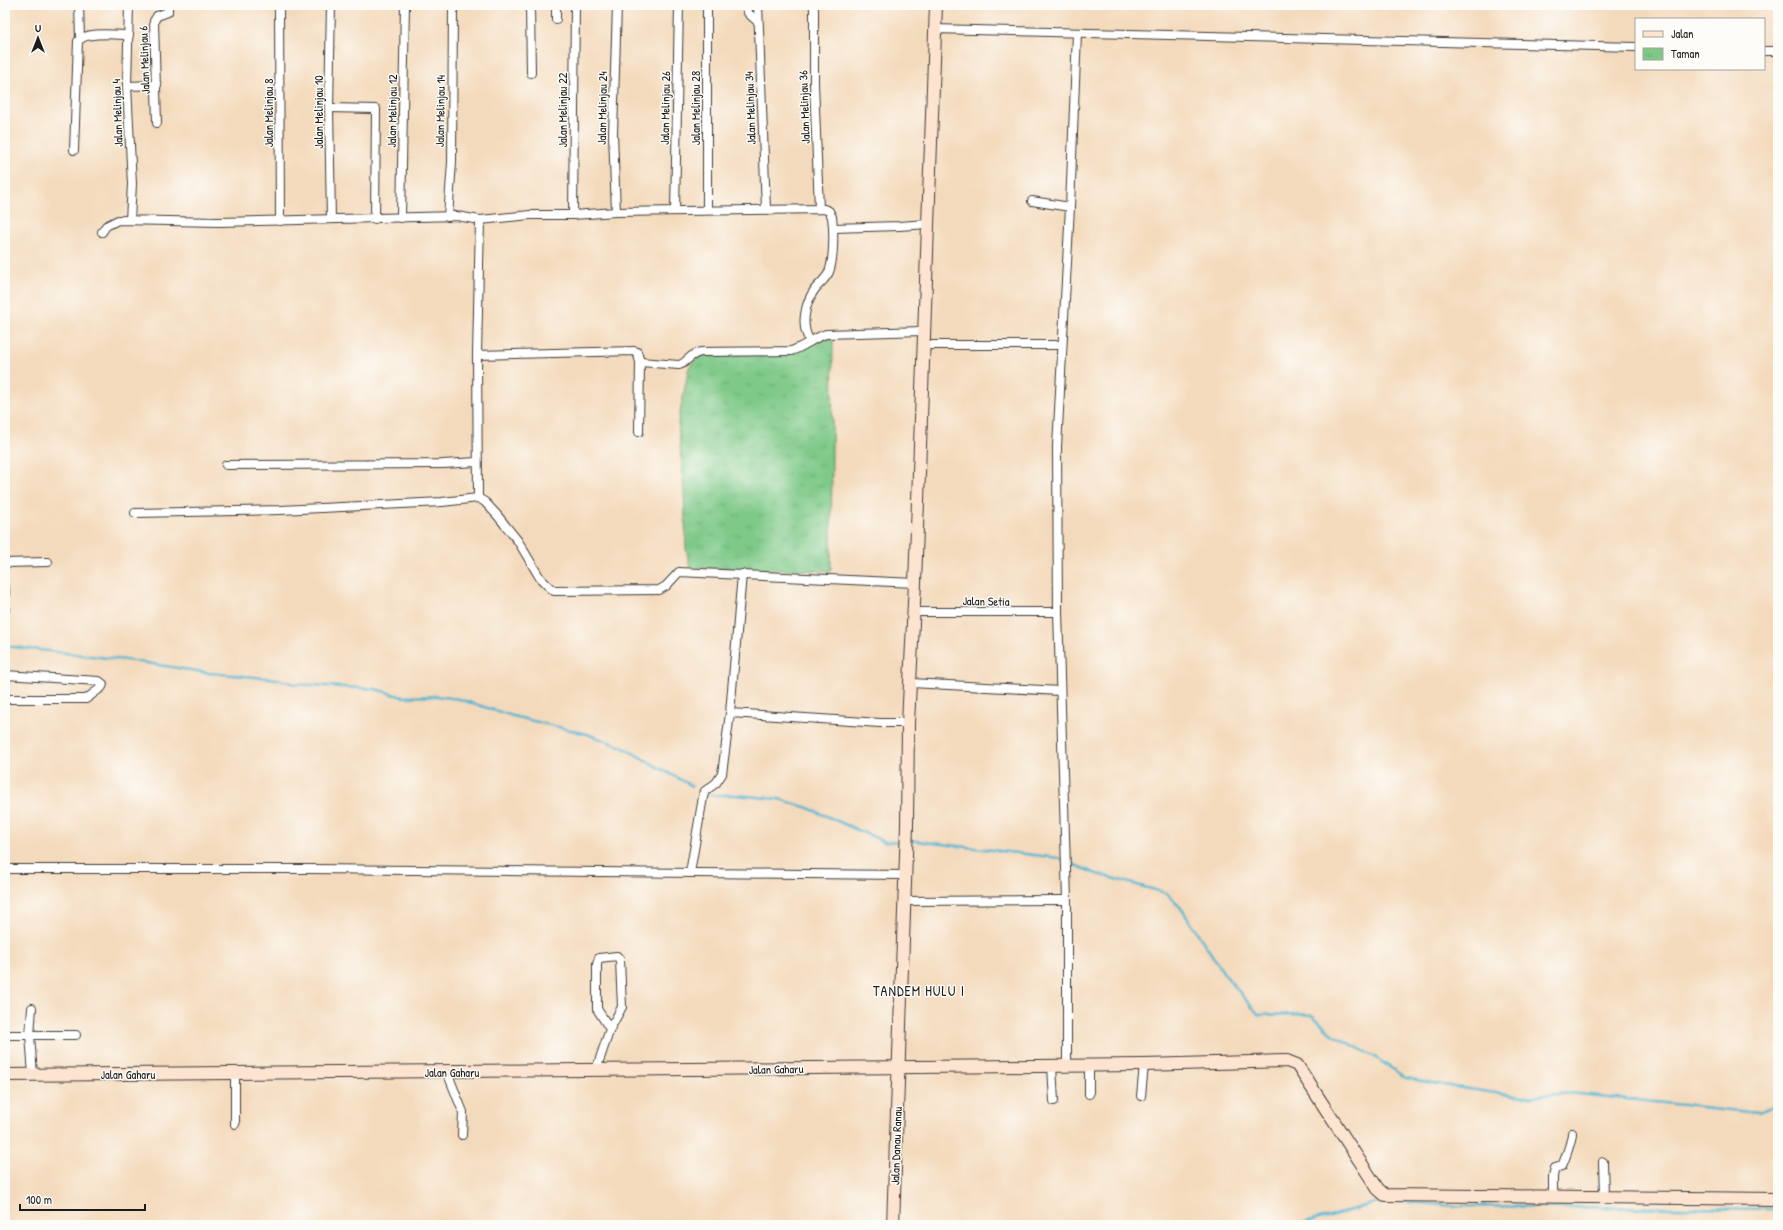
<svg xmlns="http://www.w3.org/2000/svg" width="1783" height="1230" font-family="'Patrick Hand',sans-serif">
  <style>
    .park { fill: url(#park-tufts); stroke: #4d7252 }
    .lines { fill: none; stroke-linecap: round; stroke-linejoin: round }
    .stream { stroke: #51b4d0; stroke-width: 2.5 }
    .street-casing { stroke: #3c3834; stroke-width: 10 }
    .secondary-casing { stroke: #3c3834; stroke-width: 14 }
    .street { stroke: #fff; stroke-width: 8 }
    .secondary { stroke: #fde4d1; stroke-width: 12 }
    .labels { text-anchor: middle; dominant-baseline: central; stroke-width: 3; stroke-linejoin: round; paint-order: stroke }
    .street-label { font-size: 12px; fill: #1c1c1c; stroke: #fdfcf7 }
    .quarter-label { font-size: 14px; letter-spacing: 1px; fill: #1c1c1c; stroke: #fdfcf7 }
  </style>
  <defs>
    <pattern id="park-tufts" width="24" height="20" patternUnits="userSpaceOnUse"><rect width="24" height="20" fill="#7ec988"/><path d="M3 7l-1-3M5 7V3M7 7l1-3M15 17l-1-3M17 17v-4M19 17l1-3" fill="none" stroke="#6cac75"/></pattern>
  </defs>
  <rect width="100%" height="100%" fill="#fdfcf7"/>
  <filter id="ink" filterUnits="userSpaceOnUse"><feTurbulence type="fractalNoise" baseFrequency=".025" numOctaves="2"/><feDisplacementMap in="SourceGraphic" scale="8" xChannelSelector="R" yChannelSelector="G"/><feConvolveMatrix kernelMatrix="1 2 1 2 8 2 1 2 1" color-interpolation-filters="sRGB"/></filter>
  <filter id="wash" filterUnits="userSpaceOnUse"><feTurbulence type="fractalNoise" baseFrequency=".012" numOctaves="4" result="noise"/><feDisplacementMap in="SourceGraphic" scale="16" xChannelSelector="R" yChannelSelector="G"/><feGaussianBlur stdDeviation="0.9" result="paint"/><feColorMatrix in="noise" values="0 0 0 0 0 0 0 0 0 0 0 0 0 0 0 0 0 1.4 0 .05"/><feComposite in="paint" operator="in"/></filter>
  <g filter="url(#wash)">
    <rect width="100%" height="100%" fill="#f4dabc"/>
    <polygon class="park" points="833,339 831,571 690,568 686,548 684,491 678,422 689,367 698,356 797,352 820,340"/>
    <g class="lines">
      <g class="stream">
        <polyline points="5,646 134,661 209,673 277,679 295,684 375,689 403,697 436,696 459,699 513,716 587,734 622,747 692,786"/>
        <polyline points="709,795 736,795 779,799 808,808 885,842 902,841"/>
        <polyline points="909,840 1058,858 1094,873 1166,893 1181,908 1225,975 1259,1015 1297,1014 1312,1015 1334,1035 1373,1056 1406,1078 1455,1087 1523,1097 1570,1093 1759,1113 1778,1105"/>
        <polyline points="1393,1201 1456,1206 1778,1209"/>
        <polyline points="1298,1225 1386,1200"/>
      </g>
    </g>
  </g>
  <g filter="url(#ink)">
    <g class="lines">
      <g class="street-casing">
        <g id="street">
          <polyline points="79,5 80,39"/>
          <polyline points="129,5 127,86 132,184 130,220"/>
          <polyline points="279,5 280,221"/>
          <polyline points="530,5 531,73"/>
          <polyline points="707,5 707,210"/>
          <polyline points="747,5 748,13 758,22"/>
          <polyline points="758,5 766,209"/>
          <polyline points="814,5 814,83 819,209"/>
          <polyline points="556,19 556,5"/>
          <polyline points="934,29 1636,47"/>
          <polyline points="1764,51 1778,51"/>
          <polyline points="127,86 157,85"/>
          <polyline points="329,108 376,109 375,219"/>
          <polyline points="157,123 154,21 157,16 168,12 168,5"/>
          <path d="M74 150 78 41C86 31 117 35 129 35"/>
          <polyline points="1032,201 1070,207"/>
          <polyline points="675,211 679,5"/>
          <polyline points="616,212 613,134 617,5"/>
          <polyline points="573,215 575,5"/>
          <polyline points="448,217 452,162 453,5"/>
          <polyline points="401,218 405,5"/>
          <polyline points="331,219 329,108 331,5"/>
          <polyline points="833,228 899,226 928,224"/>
          <path d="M102 232 106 226 118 220 219 222 457 216 480 220 530 215H573L616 212 824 209 829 211 832 217C834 231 834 259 829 272 826 279 820 283 815 289 805 303 800 326 810 341"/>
          <polyline points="924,345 1062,345"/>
          <polyline points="477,355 480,220"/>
          <path d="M640 362 679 365C687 363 689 354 701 352L791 351C804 347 813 338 826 334L923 331"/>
          <polyline points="226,465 443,464 477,462"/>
          <polyline points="478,498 477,355 635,351 637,352 640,362 639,432"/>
          <polyline points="135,513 281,510 442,502 478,498 485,502 497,515 518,541 540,578 547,585 554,591 659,590 666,586 679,572 915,583"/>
          <polyline points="5,563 48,562"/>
          <polyline points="5,589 5,610"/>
          <polyline points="914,612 1058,612"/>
          <polyline points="5,675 99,681 103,684 102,687 86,699 5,699"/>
          <polyline points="911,683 1060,691"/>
          <polyline points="730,713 880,723 908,723"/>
          <polyline points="5,869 311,869 905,875"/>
          <polyline points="690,873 703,797 705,791 716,783 722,774 730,713 742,574"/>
          <polyline points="904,901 1067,900"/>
          <polyline points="32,1008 30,1035 76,1035"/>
          <polyline points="5,1035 30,1035 33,1075"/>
          <polyline points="1089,1065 1089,1094"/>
          <polyline points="1052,1066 1054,1101"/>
          <polyline points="1067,1066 1067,900 1058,612 1057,447 1070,207 1077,33"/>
          <polyline points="596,1070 610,1029 622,1007 620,960 617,956 599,958 597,964 597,1009 610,1029"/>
          <polyline points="447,1072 463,1112 462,1135"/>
          <polyline points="235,1073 235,1124"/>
          <polyline points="1141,1096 1144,1065"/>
          <polyline points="1603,1162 1604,1196"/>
          <path d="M1553 1197V1176L1555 1168 1562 1166C1565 1159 1572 1140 1572 1133"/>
        </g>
      </g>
      <g class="secondary-casing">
        <g id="secondary">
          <polyline points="5,1075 1144,1065 1287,1061 1297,1065 1299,1068 1378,1189 1385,1195 1778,1199"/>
          <polyline points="893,1225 907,826 908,723 915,583 936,5"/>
        </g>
      </g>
      <use href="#street" class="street"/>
      <use href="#secondary" class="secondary"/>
    </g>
  </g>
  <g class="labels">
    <g class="street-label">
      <text transform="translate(144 60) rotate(-92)">Jalan Melinjau 6</text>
      <text transform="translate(804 107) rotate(-92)">Jalan Melinjau 36</text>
      <text transform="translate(602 108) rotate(-89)">Jalan Melinjau 24</text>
      <text transform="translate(665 108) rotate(-89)">Jalan Melinjau 26</text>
      <text transform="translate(695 108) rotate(-90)">Jalan Melinjau 28</text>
      <text transform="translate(750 108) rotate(-92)">Jalan Melinjau 34</text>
      <text transform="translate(562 110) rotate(-90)">Jalan Melinjau 22</text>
      <text transform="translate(392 111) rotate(-89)">Jalan Melinjau 12</text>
      <text transform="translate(440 111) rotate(-89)">Jalan Melinjau 14</text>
      <text transform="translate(318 112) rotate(-90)">Jalan Melinjau 10</text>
      <text transform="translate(117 113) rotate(-92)">Jalan Melinjau 4</text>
      <text transform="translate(268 113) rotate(-90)">Jalan Melinjau 8</text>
      <text transform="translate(986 601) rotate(1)">Jalan Setia</text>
      <text transform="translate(776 1069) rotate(-1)">Jalan Gaharu</text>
      <text x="452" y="1072">Jalan Gaharu</text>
      <text x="128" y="1074">Jalan Gaharu</text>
      <text transform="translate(896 1146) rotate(-88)">Jalan Danau Ranau</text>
    </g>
    <g class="quarter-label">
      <text x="919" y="990">TANDEM HULU I</text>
    </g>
  </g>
  <rect width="1783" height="1230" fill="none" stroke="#fdfcf7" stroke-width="20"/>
  <rect x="1635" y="18" width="130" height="52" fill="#fdfcf7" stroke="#a3a29f"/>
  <rect x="1643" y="31" width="20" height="6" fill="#fde4d1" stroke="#a3a29f"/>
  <text x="1671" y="38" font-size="12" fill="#1c1c1c">Jalan</text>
  <rect x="1643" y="48" width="20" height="12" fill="url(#park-tufts)" stroke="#a3a29f"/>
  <text x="1671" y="58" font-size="12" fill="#1c1c1c">Taman</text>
  <g transform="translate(38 38)" stroke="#fdfcf7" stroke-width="3" paint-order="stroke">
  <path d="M0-3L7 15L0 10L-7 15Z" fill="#1c1c1c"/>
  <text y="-6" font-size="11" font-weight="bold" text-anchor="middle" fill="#1c1c1c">U</text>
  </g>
  <path d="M20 1204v6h125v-6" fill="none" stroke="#1c1c1c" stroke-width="2"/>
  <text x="26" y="1204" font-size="12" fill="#1c1c1c" stroke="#fdfcf7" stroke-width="3" paint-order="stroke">100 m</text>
</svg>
